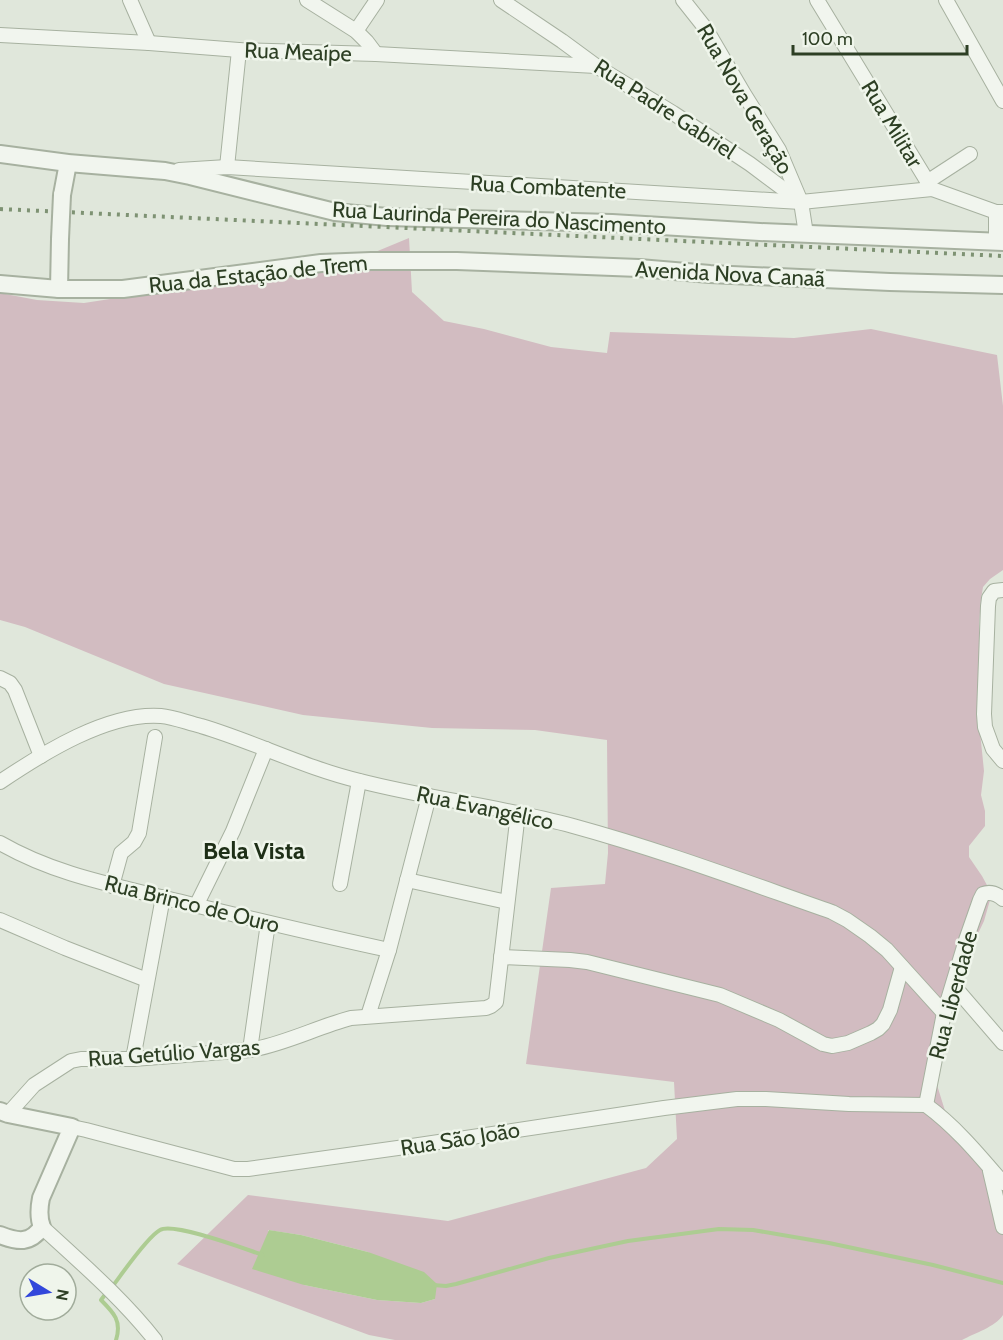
<svg xmlns="http://www.w3.org/2000/svg" width="1003" height="1340" font-family="Cabin,sans-serif">
  <style>
    .green { fill: #d2bcc1; fill-rule: evenodd }
    .water { fill: #adcc92 }
    .lines { fill: none; stroke-linecap: round; stroke-linejoin: round }
    .stream { stroke: #adcc92; stroke-width: 4 }
    .minor-casing { stroke: #a7b1a0; stroke-width: 16 }
    .tertiary-casing { stroke: #a7b1a0; stroke-width: 20 }
    .minor { stroke: #f1f5ee; stroke-width: 14 }
    .tertiary { stroke: #f1f5ee; stroke-width: 16 }
    .rail { stroke: #7e9273; stroke-width: 4; stroke-dasharray: 3 6; stroke-linecap: butt }
    .tertiary-bridge-casing { stroke: #a7b1a0; stroke-width: 20; stroke-linecap: butt }
    .tertiary-bridge { stroke: #f1f5ee; stroke-width: 16 }
    .labels { text-anchor: middle; dominant-baseline: central; stroke-width: 5; stroke-linejoin: round; paint-order: stroke }
    .street-label { font-size: 22px; fill: #2d3f24; stroke: #eff5eb }
    .neighbourhood-label { font-size: 24px; font-weight: bold; fill: #1e2f17; stroke: #eff5eb }
  </style>
  <rect width="100%" height="100%" fill="#e0e7db"/>
  <path class="green" d="M409 238 412 292 444 321 484 329 551 347 607 353 610 332 794 338 871 329 997 355 1003 406V570L990 579 983 587 981 599 979 624V722L984 771 981 795 985 811V826L969 846V857L982 876 988 887 990 900 984 921 974 942 936 1069 937 1085 946 1114 986 1171 1003 1209V1315C995 1327 975 1333 962 1340H395L369 1335 177 1264 248 1195 448 1221 646 1168 677 1139 674 1082 526 1064 551 888 605 884 608 853 607 740 535 730 432 728 303 715 164 684 25 627 0 620V293L37 300 84 303 227 281 339 267ZM268 1230 301 1235 368 1252 435 1299 421 1303 377 1300 304 1285Z"/>
  <polygon class="water" points="269,1230 301,1235 368,1252 424,1272 437,1284 435,1299 421,1303 377,1300 304,1285 252,1269"/>
  <g class="lines">
    <g class="stream">
      <polyline points="433,1285 446,1286 456,1284 549,1258 628,1241 719,1229 753,1230 829,1243 933,1265 1003,1283"/>
      <path d="M112 1287C122 1274 147 1237 160 1230 174 1222 245 1249 263 1255"/>
      <path d="M107 1292 101 1300C114 1313 122 1321 116 1340"/>
    </g>
    <g class="minor-casing">
      <g id="minor">
        <polyline points="130,0 149,43"/>
        <polyline points="307,0 356,31 367,42 376,54"/>
        <polyline points="501,0 562,41 596,66 673,113 750,164 801,202 806,234"/>
        <polyline points="683,0 706,29 744,94 779,150 801,202"/>
        <polyline points="817,0 932,189 996,212 1003,212"/>
        <polyline points="946,0 1003,101"/>
        <polyline points="356,31 377,0"/>
        <polyline points="0,35 149,43 239,50 376,54 596,66"/>
        <polyline points="227,167 239,50"/>
        <polyline points="179,170 227,167 801,202 932,189"/>
        <polyline points="927,182 970,154"/>
        <polyline points="996,212 996,242"/>
        <polyline points="1003,590 994,591 989,598 988,606 984,714 985,727 993,749 1003,761"/>
        <polyline points="0,678 10,683 15,690 41,756"/>
        <path d="M0 782C43 753 108 712 161 716 174 717 188 723 201 726 255 742 305 768 360 781 430 799 503 807 573 826 661 850 746 882 832 912L847 920 870 936 887 950 944 1013"/>
        <path d="M0 843C52 873 108 884 165 898 240 916 314 934 389 950"/>
        <polyline points="407,880 507,902"/>
        <polyline points="340,884 359,781"/>
        <polyline points="112,886 121,853 134,842 139,833 155,737"/>
        <polyline points="196,906 233,831 266,749"/>
        <polyline points="0,920 65,948 147,980"/>
        <polyline points="501,957 570,960 587,962 720,995 779,1020 823,1044 832,1046 848,1043 871,1033 878,1029 883,1024 890,1010 902,967"/>
        <polyline points="953,985 1003,1043"/>
        <polyline points="368,1016 389,950 429,796"/>
        <polyline points="250,1050 268,923"/>
        <polyline points="133,1059 163,897"/>
        <path d="M926 1105 944 1013 966 940 980 900 983 894C991 891 997 894 1003 899"/>
        <path d="M926 1105C956 1127 979 1155 1003 1183"/>
        <path d="M8 1114 34 1085 71 1061 81 1059H133L250 1050C285 1044 317 1027 351 1018L486 1008 491 1006 496 1002 518 813"/>
        <polyline points="72,1127 86,1130 234,1169 248,1169 412,1146 664,1108 737,1099 766,1099 849,1104 926,1105"/>
        <polyline points="990,1171 1003,1227"/>
        <path d="M42 1227C81 1263 122 1298 155 1340"/>
      </g>
    </g>
    <g class="tertiary-casing">
      <g id="tertiary">
        <polyline points="0,154 68,163 165,171 190,176 335,212 387,217 612,223 760,232 1003,242"/>
        <polyline points="62,195 68,163"/>
        <polyline points="0,284 59,289 123,289 321,263 371,261 457,261 639,268 710,274 890,282 1003,285"/>
        <polyline points="59,289 60,239"/>
        <path d="M0 1111 8 1114 72 1127 41 1198C39 1208 38 1217 42 1227 30 1244 18 1242 0 1235"/>
      </g>
    </g>
    <use href="#minor" class="minor"/>
    <use href="#tertiary" class="tertiary"/>
    <polyline class="rail" points="0,209 1003,256"/>
    <g class="tertiary-bridge-casing">
      <polyline id="tertiary-bridge" points="60,239 62,195"/>
    </g>
    <use href="#tertiary-bridge" class="tertiary-bridge"/>
  </g>
  <g class="labels">
    <g class="street-label">
      <text transform="translate(298 52) rotate(2)">Rua Meaípe</text>
      <text transform="translate(745 99) rotate(60)">Rua Nova Geração</text>
      <text transform="translate(665 109) rotate(33)">Rua Padre Gabriel</text>
      <text transform="translate(892 124) rotate(59)">Rua Militar</text>
      <text transform="translate(548 187) rotate(3)">Rua Combatente</text>
      <text transform="translate(499 218) rotate(3)">Rua Laurinda Pereira do Nascimento</text>
      <text transform="translate(258 274) rotate(-6)">Rua da Estação de Trem</text>
      <text transform="translate(730 274) rotate(3)">Avenida Nova Canaã</text>
      <text transform="translate(485 808) rotate(12)">Rua Evangélico</text>
      <text transform="translate(192 904) rotate(14)">Rua Brinco de Ouro</text>
      <text transform="translate(953 995) rotate(-75)">Rua Liberdade</text>
      <text transform="translate(174 1053) rotate(-4)">Rua Getúlio Vargas</text>
      <text transform="translate(460 1139) rotate(-9)">Rua São João</text>
    </g>
    <g class="neighbourhood-label">
      <text x="254" y="850">Bela Vista</text>
    </g>
  </g>
  <g transform="translate(48 1292) rotate(101)"><circle r="28" fill="#eff5eb" stroke="#a1ac9b" stroke-width="1.5"/>
  <path d="M0-4.5L10 22L0 15L-10 22Z" fill="#3247db"/>
  <text y="-9" font-size="16" font-weight="bold" text-anchor="middle" fill="#2d3f24">N</text>
  </g>
  <path d="M793 45v9h174v-9" fill="none" stroke="#2d3f24" stroke-width="3"/>
  <text x="802" y="45" font-size="18" fill="#2d3f24" stroke="#eff5eb" stroke-width="4.5" paint-order="stroke">100 m</text>
</svg>
